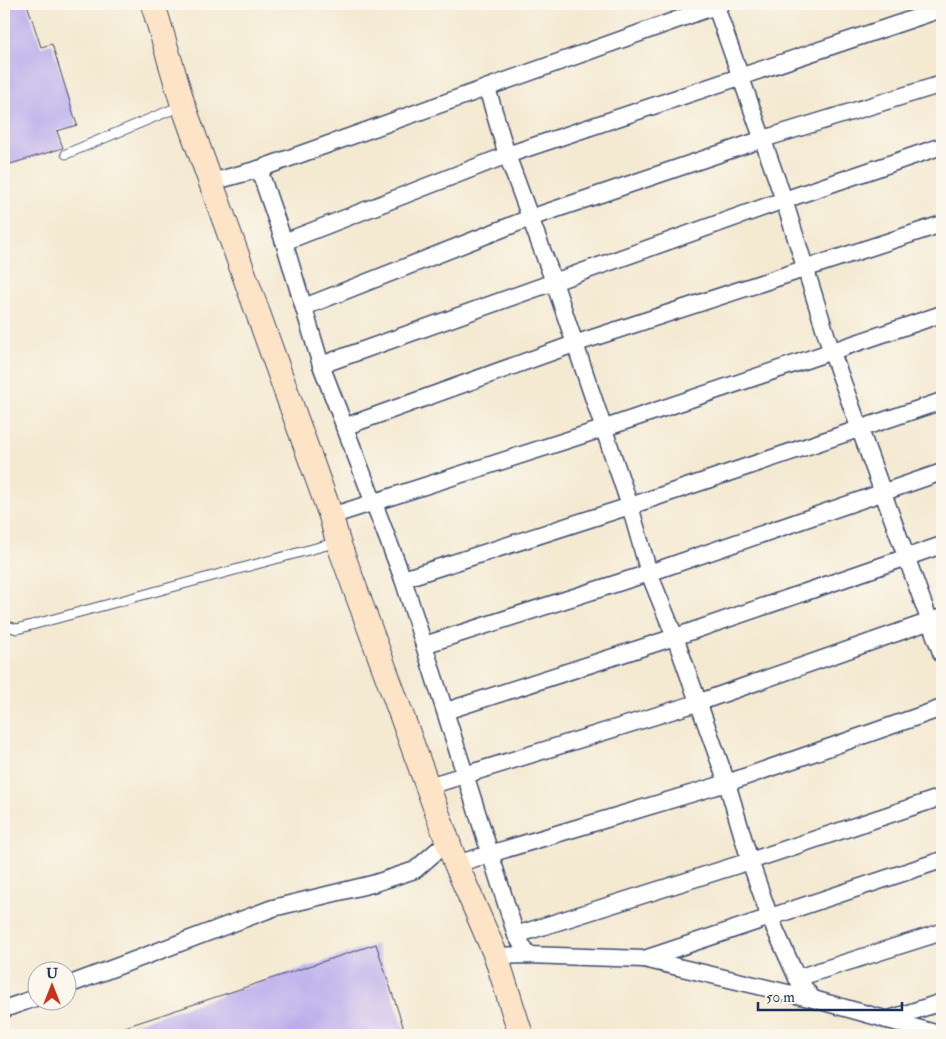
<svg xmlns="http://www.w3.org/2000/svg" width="946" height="1039" font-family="'IM FELL Double Pica',serif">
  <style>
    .building { fill: #b7a8ec }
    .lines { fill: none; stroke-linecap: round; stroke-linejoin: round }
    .lane-casing { stroke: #3c4b6f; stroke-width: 11 }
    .street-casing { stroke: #3c4b6f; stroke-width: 19 }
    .secondary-casing { stroke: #3c4b6f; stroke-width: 26 }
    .lane { stroke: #fff; stroke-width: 9 }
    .street { stroke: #fff; stroke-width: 16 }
    .secondary { stroke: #fee4c6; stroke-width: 24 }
  </style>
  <rect width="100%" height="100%" fill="#fbf7ec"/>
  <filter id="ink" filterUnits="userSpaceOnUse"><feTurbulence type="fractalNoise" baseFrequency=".02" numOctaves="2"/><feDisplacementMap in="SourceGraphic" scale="10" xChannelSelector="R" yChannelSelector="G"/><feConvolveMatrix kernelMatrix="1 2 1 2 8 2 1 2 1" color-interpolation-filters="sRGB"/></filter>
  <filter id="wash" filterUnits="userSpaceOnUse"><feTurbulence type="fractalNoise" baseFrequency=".0096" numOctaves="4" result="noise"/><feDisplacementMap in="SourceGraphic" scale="20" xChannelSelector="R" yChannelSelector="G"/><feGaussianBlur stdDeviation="1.12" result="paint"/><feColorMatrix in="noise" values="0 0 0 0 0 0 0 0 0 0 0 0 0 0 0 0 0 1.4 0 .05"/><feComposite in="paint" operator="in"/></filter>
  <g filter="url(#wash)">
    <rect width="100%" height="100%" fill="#f4e9d1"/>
    <g id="blocks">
      <g class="building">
        <polygon points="4,4 27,4 41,47 52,44 77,125 57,131 63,148 4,166"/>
        <polygon points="376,944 406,1035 117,1035 116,1030"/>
      </g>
    </g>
  </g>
  <g filter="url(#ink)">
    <use href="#blocks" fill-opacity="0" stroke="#3c4b6f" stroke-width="1"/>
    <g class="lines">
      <g class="lane-casing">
        <g id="lane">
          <polyline points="66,154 183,105"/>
          <polyline points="4,625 17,629 338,542"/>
        </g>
      </g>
      <g class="street-casing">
        <g id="street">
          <polyline points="715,4 784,200 831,350 942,655"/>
          <polyline points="487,88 507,155 554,282 630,506 649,573 675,637 727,783 750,861 770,918 797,978 813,999"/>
          <polyline points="259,169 284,242 321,365 403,579 516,935 528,955"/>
          <polyline points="212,182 259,169 721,4"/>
          <polyline points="284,242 507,155 942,9"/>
          <polyline points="304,307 530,218 763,139 942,84"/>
          <polyline points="321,365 784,200 942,146"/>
          <polyline points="344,427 574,344 942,224"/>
          <polyline points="331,516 602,429 942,314"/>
          <polyline points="403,579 630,506 942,401"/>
          <polyline points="424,645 649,573 942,472"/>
          <polyline points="446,711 675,637 942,545"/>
          <polyline points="429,786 697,703 942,617"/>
          <polyline points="456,864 727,783 942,708"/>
          <polyline points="516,935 750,861 942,797"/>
          <polyline points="496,956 528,955 644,959 813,999 942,1035"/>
          <polyline points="644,959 942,860"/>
          <polyline points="797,978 942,932"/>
          <polyline points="68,985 273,908 372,884 415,870 448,841"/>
          <polyline points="4,1009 38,997"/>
          <polyline points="886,1020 942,1002"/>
        </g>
      </g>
      <g class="secondary-casing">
        <polyline id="secondary" points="153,4 183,105 331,516 338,542 456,864 496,956 521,1035"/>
      </g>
      <use href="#lane" class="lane"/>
      <use href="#street" class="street"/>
      <use href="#secondary" class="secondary"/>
    </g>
  </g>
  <rect width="946" height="1039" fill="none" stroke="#fbf7ec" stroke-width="20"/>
  <g transform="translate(52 986)"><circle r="24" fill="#fbf7ec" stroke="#a1a7b3"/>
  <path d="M0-4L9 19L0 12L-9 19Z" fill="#c8321e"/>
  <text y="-8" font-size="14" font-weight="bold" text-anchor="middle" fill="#1b2f5e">U</text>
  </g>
  <path d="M758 1002v8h144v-8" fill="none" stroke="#1b2f5e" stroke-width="2.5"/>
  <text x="766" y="1002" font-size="15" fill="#1b2f5e" stroke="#fbf7ec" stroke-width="4" paint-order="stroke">50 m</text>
</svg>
